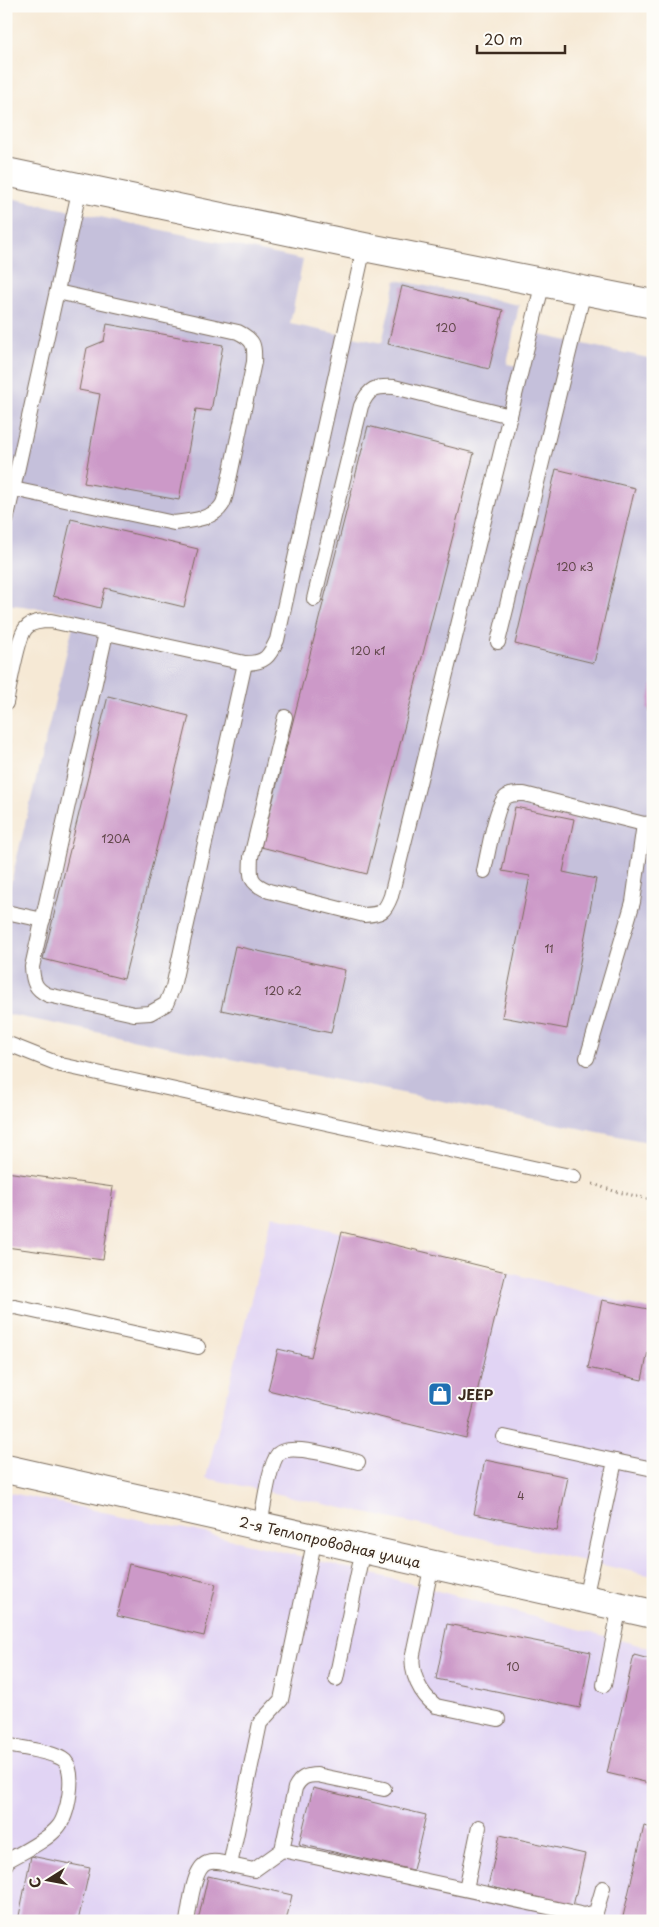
<svg xmlns="http://www.w3.org/2000/svg" width="659" height="1927" font-family="'Playpen Sans',sans-serif">
  <style>
    .built { fill: #e1d4f4 }
    .industrial { fill: #c5c0db }
    .building { fill: #cc99c8 }
    .lines { fill: none; stroke-linecap: round; stroke-linejoin: round }
    .service-casing { stroke: #7c6d5e; stroke-width: 16 }
    .minor-casing { stroke: #7c6d5e; stroke-width: 30 }
    .path { stroke: #7c6d5e; stroke-width: 3; stroke-dasharray: 1 4; stroke-linecap: butt }
    .service { stroke: #fff; stroke-width: 14 }
    .minor { stroke: #fff; stroke-width: 28 }
    .labels { text-anchor: middle; dominant-baseline: central; stroke-width: 4; stroke-linejoin: round; paint-order: stroke }
    .number-label { font-size: 11px; fill: #5f4648 }
    .poi-label { font-size: 14px; font-weight: bold; fill: #3b2a1e; stroke: #fdfcf7; text-anchor: start }
    .street-label { font-size: 14px; fill: #3b2a1e; stroke: #fdfcf7 }
  </style>
  <rect width="100%" height="100%" fill="#fdfcf7"/>
  <filter id="ink" filterUnits="userSpaceOnUse"><feTurbulence type="fractalNoise" baseFrequency=".02" numOctaves="2"/><feDisplacementMap in="SourceGraphic" scale="10" xChannelSelector="R" yChannelSelector="G"/><feConvolveMatrix kernelMatrix="1 2 1 2 8 2 1 2 1" color-interpolation-filters="sRGB"/></filter>
  <filter id="wash" filterUnits="userSpaceOnUse"><feTurbulence type="fractalNoise" baseFrequency=".0096" numOctaves="4" result="noise"/><feDisplacementMap in="SourceGraphic" scale="20" xChannelSelector="R" yChannelSelector="G"/><feGaussianBlur stdDeviation="1.12" result="paint"/><feColorMatrix in="noise" values="0 0 0 0 0 0 0 0 0 0 0 0 0 0 0 0 0 1.4 0 .05"/><feComposite in="paint" operator="in"/></filter>
  <g filter="url(#wash)">
    <rect width="100%" height="100%" fill="#f6e9d5"/>
    <g class="built">
      <polygon points="272,1216 506,1272 653,1310 653,1576 206,1478"/>
      <polygon points="6,1492 205,1533 397,1580 653,1649 653,1921 6,1921"/>
    </g>
    <polygon class="industrial" points="6,197 303,260 290,324 382,343 396,280 519,305 507,364 522,367 536,334 653,359 653,1143 6,1014 6,903 76,613 6,604"/>
    <g id="blocks">
      <g class="building">
        <polygon points="402,286 503,310 489,369 388,344"/>
        <polygon points="107,324 223,345 211,411 196,409 179,500 84,483 100,394 79,390 87,348 104,341"/>
        <polygon points="368,426 474,453 367,874 261,847"/>
        <polygon points="556,469 635,488 594,663 515,644"/>
        <polygon points="71,519 198,549 184,607 105,588 100,608 53,596"/>
        <polygon points="652,685 653,685 653,710 647,709"/>
        <polygon points="108,696 189,716 124,979 43,959"/>
        <polygon points="515,807 574,819 563,872 596,879 567,1029 502,1017 530,876 502,871"/>
        <polygon points="235,946 345,970 331,1033 221,1010"/>
        <polygon points="6,1172 113,1187 103,1260 6,1247"/>
        <polygon points="342,1232 506,1272 466,1438 268,1390 278,1349 311,1357"/>
        <polygon points="602,1300 653,1310 653,1328 642,1380 588,1368"/>
        <polygon points="485,1460 568,1477 557,1531 474,1514"/>
        <polygon points="129,1564 216,1584 204,1636 117,1616"/>
        <polygon points="447,1624 591,1652 580,1708 436,1679"/>
        <polygon points="634,1655 653,1660 653,1784 607,1773"/>
        <polygon points="313,1788 426,1815 413,1870 299,1844"/>
        <polygon points="644,1826 653,1828 653,1921 622,1921"/>
        <polygon points="500,1835 585,1854 573,1906 488,1886"/>
        <polygon points="31,1856 90,1868 78,1921 18,1921"/>
        <polygon points="208,1876 292,1895 286,1921 198,1921"/>
      </g>
    </g>
  </g>
  <g filter="url(#ink)">
    <use href="#blocks" fill-opacity="0" stroke="#7c6d5e" stroke-width="1"/>
    <g class="lines">
      <g class="service-casing">
        <g id="service">
          <path d="M13 489 174 523C189 521 214 519 222 505 224 502 225 497 226 494L254 362C255 345 254 340 238 332L57 292"/>
          <polyline points="6,521 80,187"/>
          <path d="M314 599 361 406C369 388 375 386 394 387L510 416"/>
          <path d="M106 633 32 967C33 982 35 989 48 995L134 1014 150 1013 166 1004 173 987 245 663"/>
          <polyline points="498,642 584,291"/>
          <path d="M6 703C9 689 18 636 26 628 32 621 43 621 51 621L245 663C265 663 269 657 277 640L364 247"/>
          <path d="M285 717 251 857C250 877 249 883 269 891L364 915C382 914 385 912 391 896L543 282"/>
          <path d="M484 871C487 858 496 805 505 798 510 793 518 794 524 794L644 824"/>
          <polyline points="6,912 43,920"/>
          <polyline points="6,1043 61,1065 574,1177"/>
          <polyline points="587,1058 633,902 644,824 653,823"/>
          <polyline points="6,1308 15,1307 198,1347"/>
          <polyline points="504,1437 615,1461 585,1599"/>
          <polyline points="615,1461 653,1469"/>
          <path d="M260 1526C263 1511 269 1464 278 1454 290 1442 341 1458 358 1462"/>
          <path d="M432 1564 413 1654C410 1673 420 1694 436 1706L498 1719"/>
          <polyline points="336,1679 363,1549"/>
          <polyline points="604,1685 620,1606"/>
          <path d="M6 1745C20 1748 56 1752 65 1761 76 1773 68 1816 58 1827 48 1840 22 1852 7 1861L6 1864"/>
          <polyline points="282,1850 585,1915 596,1912 603,1888"/>
          <path d="M230 1865 254 1870 282 1850 295 1788C300 1778 306 1775 317 1775L384 1789"/>
          <polyline points="466,1889 479,1827"/>
          <path d="M187 1921C190 1907 193 1868 207 1863 214 1860 223 1863 230 1865L260 1723 281 1700 315 1538"/>
        </g>
      </g>
      <g class="minor-casing">
        <g id="minor">
          <polyline points="6,172 364,247 653,304"/>
          <polyline points="6,1469 653,1614"/>
        </g>
      </g>
      <polyline class="path" points="593,1184 614,1191 653,1200"/>
      <use href="#service" class="service"/>
      <use href="#minor" class="minor"/>
    </g>
  </g>
  <defs>
    <g id="shop-square" transform="scale(1.25)"><rect x="-9" y="-9" width="18" height="18" rx="4" fill="#1f6fb2" stroke="#fdfcf7"/><path d="M-5-2.5h2.3a2.7 3.5 0 0 1 5.4 0H5L5.5 6h-11ZM-1.5-2.5h3a1.5 2.3 0 0 0-3 0Z" fill="#fff"/></g>
  </defs>
  <g fill-rule="evenodd">
    <use href="#shop-square" x="440" y="1394"/>
  </g>
  <g class="labels">
    <g class="number-label">
      <text x="446" y="327">120</text>
      <text x="575" y="566">120 к3</text>
      <text x="368" y="650">120 к1</text>
      <text x="116" y="838">120А</text>
      <text x="549" y="948">11</text>
      <text x="283" y="990">120 к2</text>
      <text x="521" y="1495">4</text>
      <text x="513" y="1666">10</text>
    </g>
    <g class="poi-label">
      <text x="458" y="1394">JEEP</text>
    </g>
    <g class="street-label">
      <text transform="translate(330 1542) rotate(13)">2-я Теплопроводная улица</text>
    </g>
  </g>
  <rect width="659" height="1927" fill="none" stroke="#fdfcf7" stroke-width="25"/>
  <g transform="translate(48 1880) rotate(259)" stroke="#fdfcf7" stroke-width="4" paint-order="stroke">
  <path d="M0-4L9 19L0 12L-9 19Z" fill="#3b2a1e"/>
  <text y="-8" font-size="14" font-weight="bold" text-anchor="middle" fill="#3b2a1e">С</text>
  </g>
  <path d="M477 45v8h88v-8" fill="none" stroke="#3b2a1e" stroke-width="2.5"/>
  <text x="484" y="45" font-size="15" fill="#3b2a1e" stroke="#fdfcf7" stroke-width="4" paint-order="stroke">20 m</text>
</svg>
